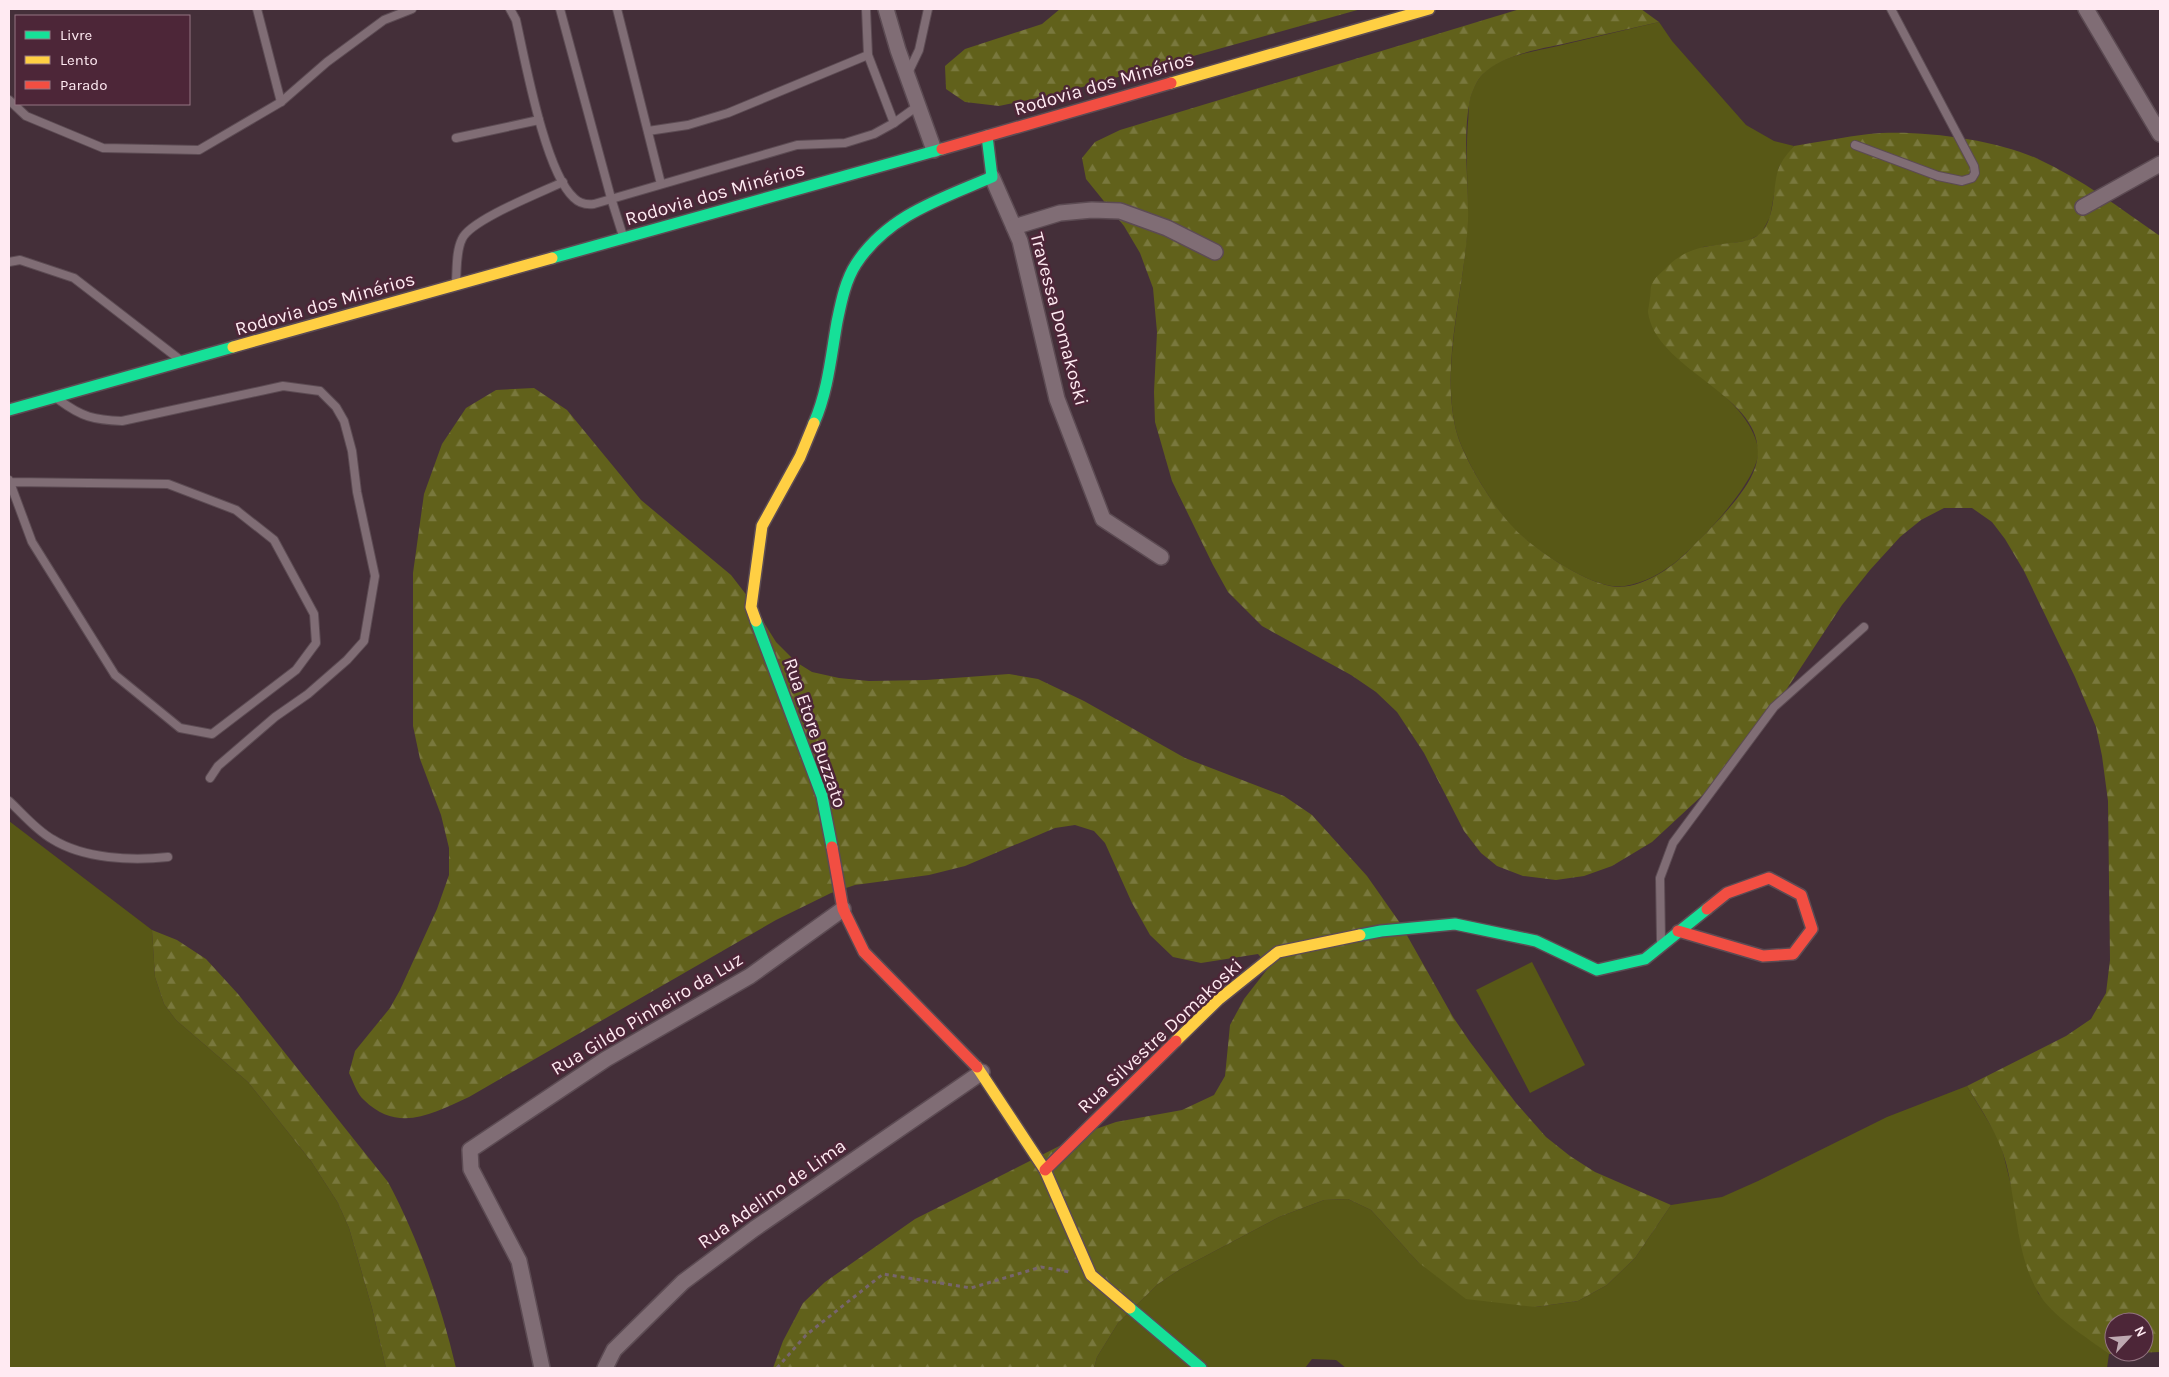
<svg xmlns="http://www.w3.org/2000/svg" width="2169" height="1377" font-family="Karla,sans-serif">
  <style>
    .grass { fill: #585816 }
    .forest { fill: url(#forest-firs); fill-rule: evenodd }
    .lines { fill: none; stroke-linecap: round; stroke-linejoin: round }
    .lane-casing { stroke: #5c4b53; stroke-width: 10 }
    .street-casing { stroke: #5c4b53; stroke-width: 18 }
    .fast-casing { stroke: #5c4b53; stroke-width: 14 }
    .slow-casing { stroke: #5c4b53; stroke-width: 14 }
    .jam-casing { stroke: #5c4b53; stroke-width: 14 }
    .path { stroke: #77656d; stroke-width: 3; stroke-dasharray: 4 4; stroke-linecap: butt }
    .lane { stroke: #806d75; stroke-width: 8 }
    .street { stroke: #806d75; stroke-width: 15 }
    .fast { stroke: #16e098; stroke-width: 11 }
    .slow { stroke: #ffcf43; stroke-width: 11 }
    .jam { stroke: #f24e42; stroke-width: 11 }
    .labels { text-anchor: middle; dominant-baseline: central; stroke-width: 5; stroke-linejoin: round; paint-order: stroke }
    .street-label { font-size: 19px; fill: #ffeaf2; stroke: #4d2638 }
  </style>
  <defs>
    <pattern id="forest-firs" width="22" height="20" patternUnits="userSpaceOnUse" patternTransform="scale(1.25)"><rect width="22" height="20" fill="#61611b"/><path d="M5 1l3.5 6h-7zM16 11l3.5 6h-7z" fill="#79783d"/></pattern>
  </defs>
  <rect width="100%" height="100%" fill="#442f39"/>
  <g class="grass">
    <path d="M1659 22 1672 41 1746 125 1774 141 1794 146 1779 167 1770 217 1761 234 1747 241 1703 247 1656 333C1685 372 1747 398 1758 447 1764 476 1699 543 1677 561 1662 573 1644 583 1625 586 1596 592 1531 548 1511 526 1492 504 1461 455 1455 426 1442 362 1463 296 1467 231 1469 195 1465 158 1468 122 1469 115 1468 106 1470 99 1473 86 1481 73 1492 66 1511 54 1537 51 1558 46 1592 38 1625 30 1659 22Z"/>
    <polygon points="9,821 152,930 155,977 164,1004 176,1020 248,1082 311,1161 338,1203 349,1228 372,1308 386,1368 9,1368"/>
    <polygon points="1532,962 1585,1065 1530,1093 1476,990"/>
    <polygon points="1967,1086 2000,1141 2038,1293 2053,1310 2109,1354 2107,1368 1346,1368 1336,1360 1312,1359 1305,1368 1094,1368 1097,1357 1118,1323 1158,1284 1179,1270 1279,1217 1324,1200 1348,1199 1371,1210 1418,1262 1535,1307 1578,1301 1607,1285 1635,1258 1671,1205 1722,1197 1758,1181 1887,1117"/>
  </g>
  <g class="forest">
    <polygon points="1060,9 1361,9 1061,93 999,106 965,102 946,89 945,66 965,49 1042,24"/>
    <path d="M1520 9H1641L1659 22C1631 28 1603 35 1576 41 1548 48 1503 53 1483 74 1477 80 1472 91 1470 100 1462 136 1469 183 1468 221 1465 289 1441 358 1455 426 1461 455 1491 503 1511 525 1531 548 1590 587 1620 587 1647 586 1676 565 1693 546 1713 526 1746 494 1755 468 1778 398 1656 374 1648 312 1648 311 1650 299 1650 298 1651 293 1650 288 1652 284 1654 278 1661 273 1666 268 1685 248 1703 247 1730 243 1740 242 1749 241 1757 236 1776 223 1772 190 1778 170 1781 161 1788 153 1794 146 1819 142 1844 137 1869 134 1916 129 1995 139 2038 159 2082 179 2121 209 2160 236V1352L2109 1354C2088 1338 2051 1316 2038 1292 2016 1254 2017 1205 2006 1163 1999 1135 1982 1111 1967 1086L2066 1036 2091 1019 2106 993 2110 960 2108 801 2102 756 2096 727 2075 677 2024 571 2005 539 1992 522 1972 508H1944L1921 520 1900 537 1870 570 1842 605 1765 722 1746 746 1707 791 1652 842 1612 866 1584 876 1556 880 1523 876 1497 866 1481 853 1464 831 1424 753 1397 712 1376 692 1351 675 1262 626 1228 592 1213 565 1172 481 1155 422 1154 392 1157 332 1153 288 1140 253 1124 226 1086 179 1082 158 1095 142 1120 130ZM2114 1322H2144V1352H2114Z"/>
    <path d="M534 388 567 410 641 500 731 575 748 597 776 642 796 662 812 672 839 678 869 681 926 680 1009 674 1038 679 1084 701 1185 758 1284 796 1312 815 1367 876 1400 923 1453 1017 1470 1042 1516 1103 1546 1137 1570 1156 1595 1172 1671 1205 1635 1258 1607 1285 1578 1301 1535 1307 1466 1299 1418 1262 1371 1210 1348 1199 1324 1200 1279 1217 1179 1270 1158 1284 1118 1323 1097 1357 1094 1368H773L783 1341 803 1303 825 1282 915 1219 1087 1132 1116 1122 1182 1110 1214 1095 1225 1076 1230 1025 1244 999 1269 967 1258 954 1201 963 1173 957 1150 935 1132 903 1105 843 1094 831 1075 825 1055 828 965 866 929 875 855 885 831 893 776 920 469 1097C433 1113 399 1134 364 1100 357 1094 353 1081 349 1073L355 1051 390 1008 400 990 437 909 449 875V848L441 815 420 759 413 726V573L424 494 442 444 466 408 496 390Z"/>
    <path d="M152 930 177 940 206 959 238 994 388 1182C419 1240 441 1304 456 1368H386L372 1308 349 1228 338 1203 311 1161 248 1082 176 1020 164 1004 155 977Z"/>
  </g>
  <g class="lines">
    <g class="lane-casing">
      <g id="lane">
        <polyline points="257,9 281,102"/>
        <path d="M510 9 516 20C525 60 545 172 574 198 580 204 586 205 594 204L797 145 845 143 874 134 894 123 919 105"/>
        <polyline points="560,9 611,198 623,236"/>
        <polyline points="617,9 661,184"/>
        <polyline points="866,9 868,55 894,123"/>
        <polyline points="908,73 919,50 928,9"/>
        <polyline points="9,100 26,116 103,148 199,150 281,102 327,62 384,20 412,9"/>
        <polyline points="648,131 688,125 728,113 868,55"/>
        <polyline points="456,138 539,120"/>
        <polyline points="1855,145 1938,176 1962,181 1972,178 1975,173 1974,166 1891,9"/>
        <polyline points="9,262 20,260 74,278 179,359"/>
        <path d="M456 281C457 268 456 251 462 239 470 220 542 192 563 182"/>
        <path d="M59 400C82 417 94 420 122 421L283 386 320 391 336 407 344 421 352 451 357 492 375 576 364 641 347 660 308 694 275 717 218 766 210 778"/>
        <polyline points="9,480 32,542 115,675 180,728 212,734 296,670 316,643 314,614 274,540 236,510 168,484 10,482"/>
        <path d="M9 801C22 813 36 830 52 839 84 859 132 861 168 857"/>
        <polyline points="1661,941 1660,878 1673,843 1774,707 1864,627"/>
      </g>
    </g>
    <g class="street-casing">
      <g id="street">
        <polyline points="886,9 898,50 934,150"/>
        <polyline points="2086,9 2160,134"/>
        <polyline points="992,177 1020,241 1057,399 1103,519 1161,557"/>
        <polyline points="2083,207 2160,164"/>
        <polyline points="1014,227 1060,213 1092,210 1120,211 1167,228 1215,252"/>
        <polyline points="542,1368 519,1261 471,1169 470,1150 606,1059 750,976 843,909"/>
        <polyline points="605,1368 614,1350 683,1282 754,1229 982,1072"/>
      </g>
    </g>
    <g class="fast-casing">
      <g id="fast">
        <polyline points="552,258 942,149"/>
        <polyline points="9,410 233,347"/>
        <path d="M814 423C828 391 831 356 837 322 841 303 845 281 856 264 888 215 941 199 992 177L987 136"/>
        <polyline points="756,621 822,796 832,847"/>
        <polyline points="1360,935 1381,931 1455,924 1536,941 1597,970 1645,959 1707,909"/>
        <polyline points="1130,1308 1201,1368"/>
      </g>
    </g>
    <g class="slow-casing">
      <g id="slow">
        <polyline points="1171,83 1429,9"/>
        <polyline points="233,347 552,258"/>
        <polyline points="756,621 751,607 762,526 800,457 814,423"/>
        <polyline points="1176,1041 1218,1000 1278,952 1360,935"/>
        <polyline points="977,1067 1045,1170 1091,1275 1130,1308"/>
      </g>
    </g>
    <g class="jam-casing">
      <g id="jam">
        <polyline points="942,149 1171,83"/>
        <polyline points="832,847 843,909 864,952 977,1067"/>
        <polyline points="1678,931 1763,956 1793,954 1812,929 1801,895 1769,878 1727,893 1707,909"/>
        <polyline points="1045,1170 1176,1041"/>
      </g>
    </g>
    <polyline class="path" points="777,1368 806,1335 883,1274 971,1288 1041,1267 1070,1272"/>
    <use href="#lane" class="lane"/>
    <use href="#street" class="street"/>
    <use href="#fast" class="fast"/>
    <use href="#slow" class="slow"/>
    <use href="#jam" class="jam"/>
  </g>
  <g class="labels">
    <g class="street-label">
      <text transform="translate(1104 84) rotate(-16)">Rodovia dos Minérios</text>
      <text transform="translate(715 194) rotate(-16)">Rodovia dos Minérios</text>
      <text transform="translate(325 304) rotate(-16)">Rodovia dos Minérios</text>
      <text transform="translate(1059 319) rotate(75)">Travessa Domakoski</text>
      <text transform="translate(815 733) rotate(71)">Rua Etore Buzzato</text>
      <text transform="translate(647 1014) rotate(-31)">Rua Gildo Pinheiro da Luz</text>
      <text transform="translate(1160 1036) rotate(-43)">Rua Silvestre Domakoski</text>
      <text transform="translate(772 1194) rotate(-35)">Rua Adelino de Lima</text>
    </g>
  </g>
  <rect width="2169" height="1377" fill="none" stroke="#ffeaf2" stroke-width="20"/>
  <rect x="15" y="15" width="175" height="90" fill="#4d2638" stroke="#947482"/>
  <rect x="25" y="31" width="25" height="8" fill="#16e098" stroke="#947482"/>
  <text x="60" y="40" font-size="15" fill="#ffeaf2">Livre</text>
  <rect x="25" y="56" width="25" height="8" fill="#ffcf43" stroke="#947482"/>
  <text x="60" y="65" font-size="15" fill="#ffeaf2">Lento</text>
  <rect x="25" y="81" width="25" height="8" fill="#f24e42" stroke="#947482"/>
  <text x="60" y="90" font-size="15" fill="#ffeaf2">Parado</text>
  <g transform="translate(2129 1337) rotate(64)"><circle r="24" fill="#4d2638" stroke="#947482"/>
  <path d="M0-4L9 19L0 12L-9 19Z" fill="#bea9b1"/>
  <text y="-8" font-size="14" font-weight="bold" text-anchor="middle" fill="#ffeaf2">N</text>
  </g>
</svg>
